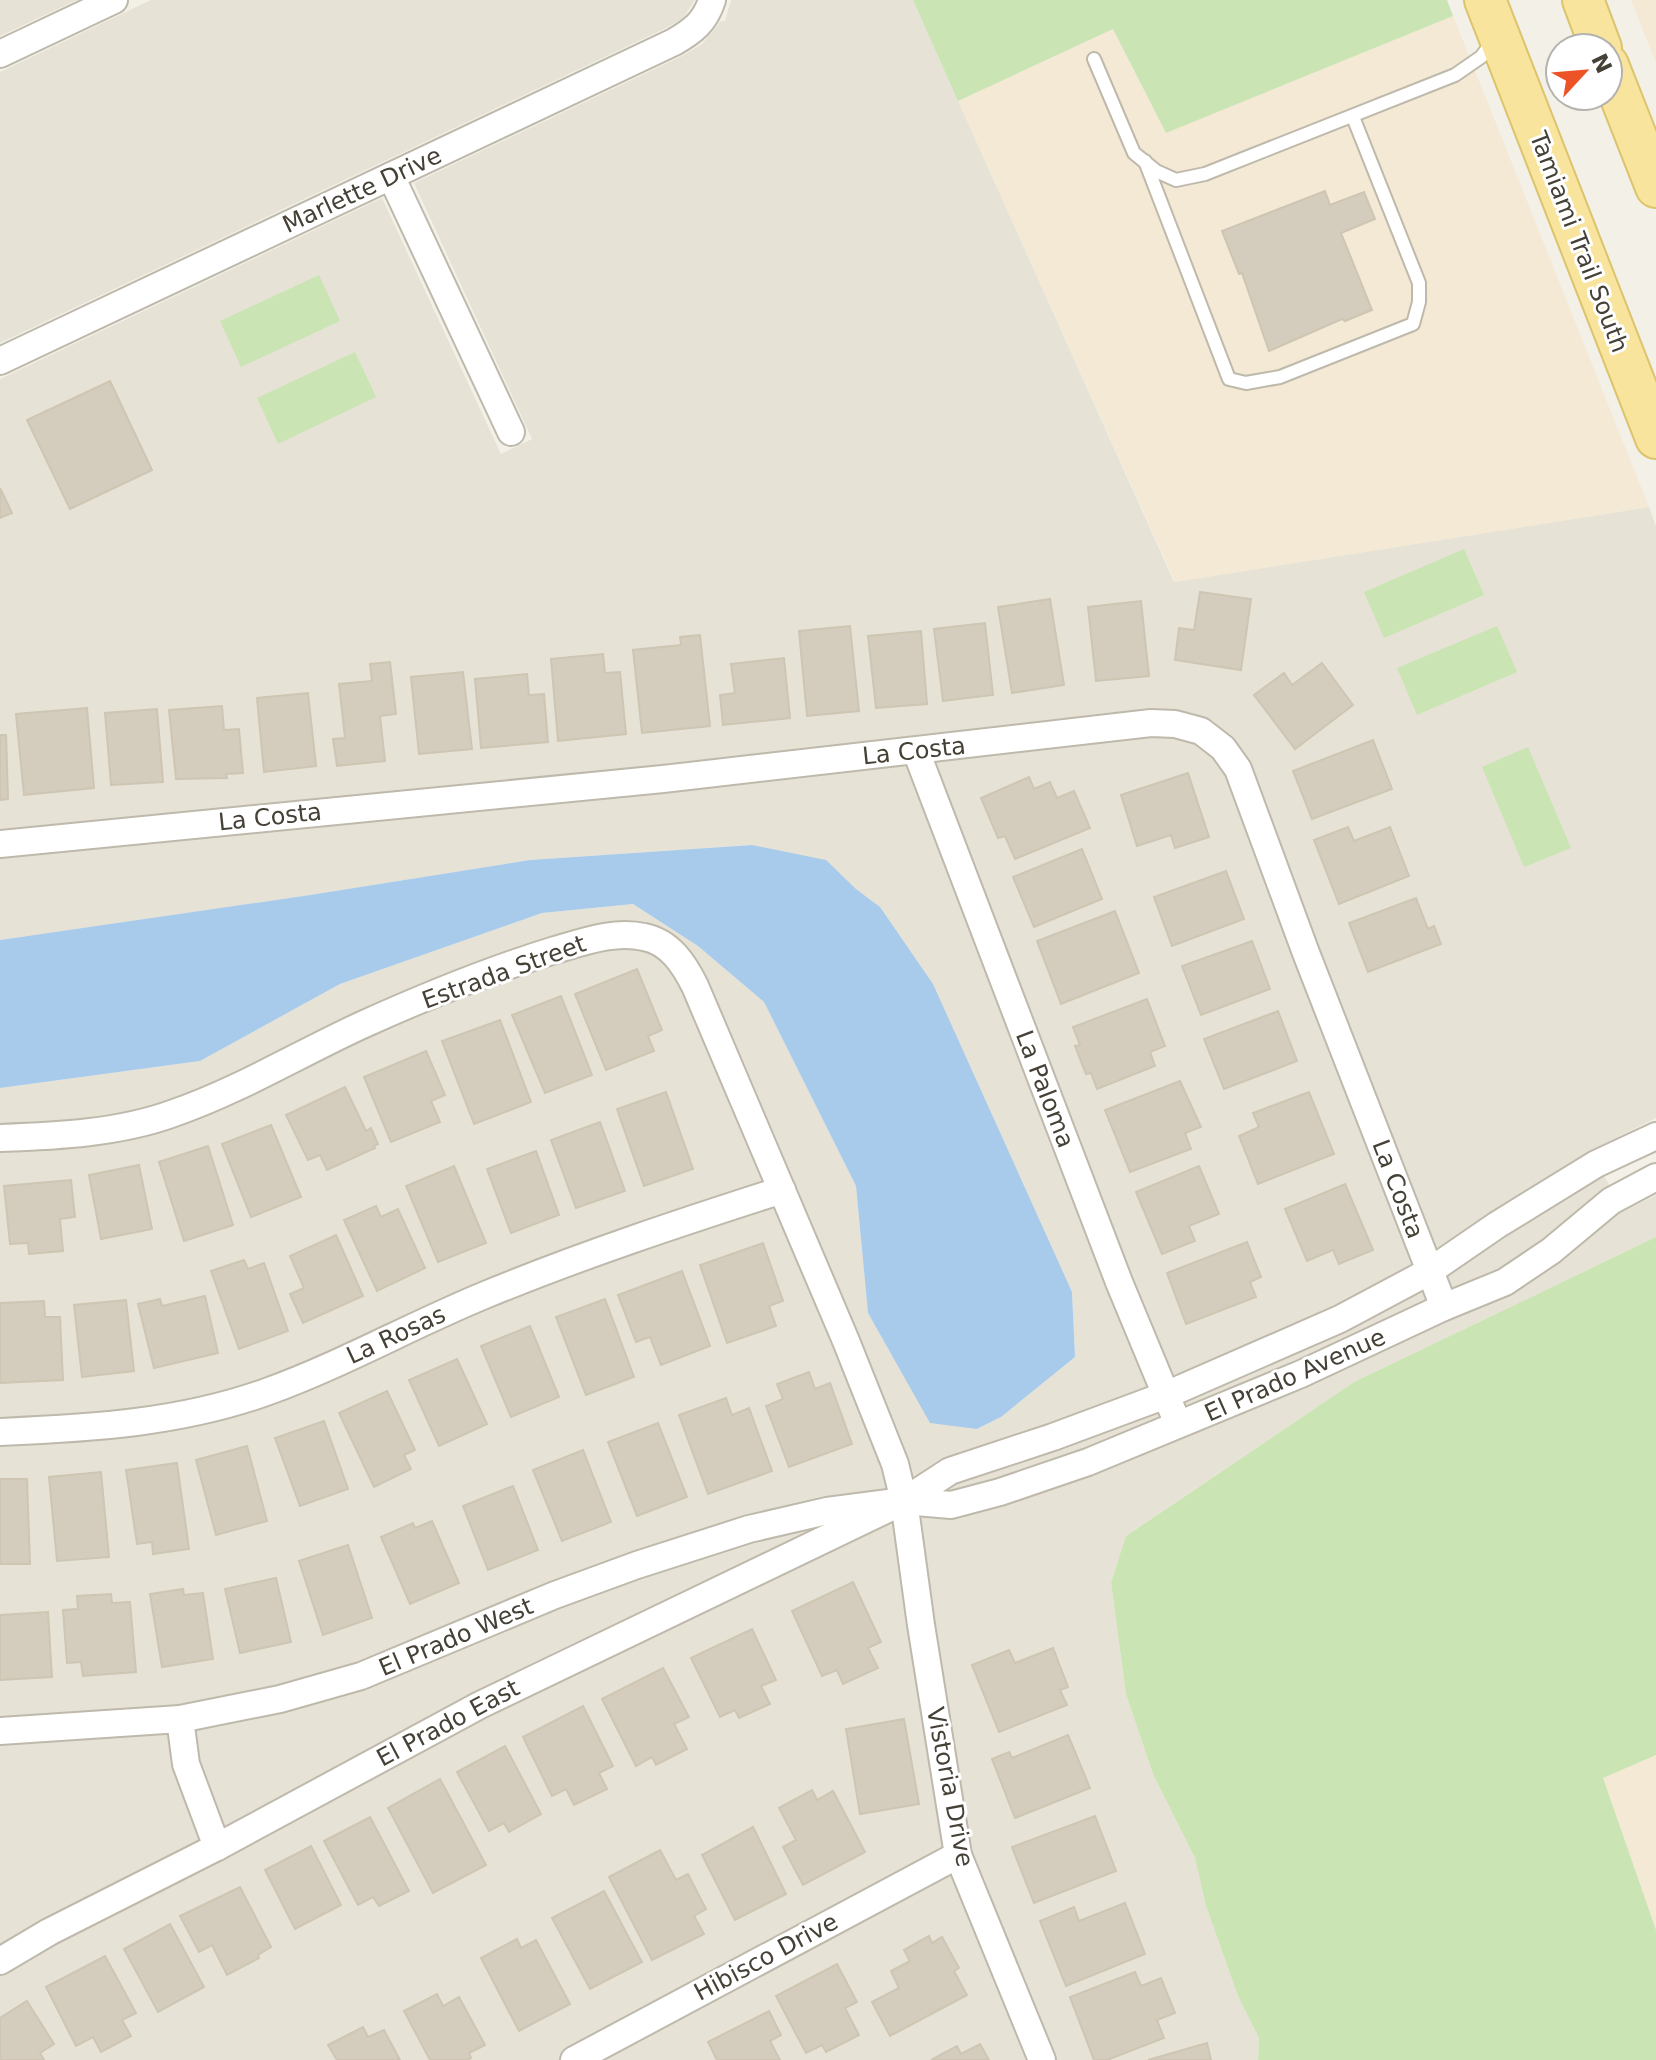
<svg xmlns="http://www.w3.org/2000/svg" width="1656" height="2060" font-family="'DejaVu Sans',sans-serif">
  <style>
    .residential { fill: #e6e3d6 }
    .commercial { fill: #f3e9d4 }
    .green { fill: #cae4b3 }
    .water { fill: #a8cbec }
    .building { fill: #d4cdbe; stroke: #cec5b2; stroke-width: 2 }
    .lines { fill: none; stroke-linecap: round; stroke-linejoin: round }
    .lane-casing { stroke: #beb9ab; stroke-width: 16 }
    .street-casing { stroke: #beb9ab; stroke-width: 30 }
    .primary-casing { stroke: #dcc36d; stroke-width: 44 }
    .lane { stroke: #fff; stroke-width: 12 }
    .street { stroke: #fff; stroke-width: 26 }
    .primary { stroke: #f8e49c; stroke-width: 40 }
    .labels { text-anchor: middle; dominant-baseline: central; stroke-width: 6; stroke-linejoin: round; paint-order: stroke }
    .street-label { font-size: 24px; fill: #464137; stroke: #fff }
  </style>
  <rect width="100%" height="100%" fill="#f3f0e8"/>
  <g class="residential">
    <polygon points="0,0 77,0 0,36"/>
    <polygon points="151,0 695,0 683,18 666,28 0,343 0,72"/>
    <polygon points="731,0 913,0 1174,582 1649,507 1656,526 1656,1118 1590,1151 1624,1211 1656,1195 1656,1237 1354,1382 1127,1535 1111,1583 1126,1694 1153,1774 1195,1858 1206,1906 1238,1996 1259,2038 1258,2060 0,2060 0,1088 200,1061 340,984 542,913 633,904 698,946 764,1002 856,1186 868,1313 930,1422 978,1429 1001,1417 1075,1357 1072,1292 880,907 856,889 752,845 530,860 310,895 0,940 0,379 382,198 501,454 532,439 414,183 682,56 702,44 721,21 725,21"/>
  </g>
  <g class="commercial">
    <polygon points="1631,0 1656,0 1656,63"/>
    <polygon points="1453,16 1649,507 1175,582 958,101 1113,29 1166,133"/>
    <polygon points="1656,1755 1656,1930 1602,1778"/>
  </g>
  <g class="green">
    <polygon points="913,0 1447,0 1453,16 1166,133 1113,29 958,101"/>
    <polygon points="319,275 340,321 241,367 220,321"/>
    <polygon points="355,352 376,397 278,444 257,398"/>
    <polygon points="1464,549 1484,595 1384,638 1364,592"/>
    <polygon points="1497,626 1517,672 1417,715 1397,668"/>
    <polygon points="1528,747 1571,848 1524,867 1482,767"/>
    <polygon points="1656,1237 1656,1755 1603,1778 1656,1930 1656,2060 1258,2060 1259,2038 1238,1996 1206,1906 1195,1858 1153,1774 1126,1694 1111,1583 1126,1536 1354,1382"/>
  </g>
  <polygon class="water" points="752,845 826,860 856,889 880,907 933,984 1072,1292 1075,1357 1001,1417 977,1429 930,1423 868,1313 856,1186 764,1002 698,946 633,904 542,913 340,984 200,1061 0,1088 0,940 310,895 530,860"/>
  <g class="building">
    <polygon points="1325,191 1330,205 1364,192 1375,219 1341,233 1372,310 1345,321 1342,319 1269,351 1242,273 1239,274 1222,231"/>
    <polygon points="110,381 152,470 70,509 27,420"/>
    <polygon points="0,488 12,513 0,518"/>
    <polygon points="1200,592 1251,599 1241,670 1175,660 1179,628 1194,630"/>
    <polygon points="1050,599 1064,685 1012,693 998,607"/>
    <polygon points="1141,601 1149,676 1096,681 1088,607"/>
    <polygon points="985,623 993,695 943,701 934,629"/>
    <polygon points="850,626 859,711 807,716 799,631"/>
    <polygon points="921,631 927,704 876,708 868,636"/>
    <polygon points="700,635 710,726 642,733 633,650 681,645 680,637"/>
    <polygon points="603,654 605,673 620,672 626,734 558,741 551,659"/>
    <polygon points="784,658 790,718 723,725 720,695 735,693 731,664"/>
    <polygon points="390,662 396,714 380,716 385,761 337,766 333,739 345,738 339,684 372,681 370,664"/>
    <polygon points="1322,663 1353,705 1295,749 1254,695 1284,673 1292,685"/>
    <polygon points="463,672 472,749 419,754 411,677"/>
    <polygon points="527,674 529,695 544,694 548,742 481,748 475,679"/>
    <polygon points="308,693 316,766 264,772 257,698"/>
    <polygon points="222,706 224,730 239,729 243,773 226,774 227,778 176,779 169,710"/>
    <polygon points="87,708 94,788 24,795 16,714"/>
    <polygon points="157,709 163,782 111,785 105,713"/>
    <polygon points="0,735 6,735 8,799 0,800"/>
    <polygon points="1373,740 1392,789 1312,819 1293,771"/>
    <polygon points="1188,773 1209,837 1175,848 1171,835 1137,846 1121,795"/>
    <polygon points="1029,777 1034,789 1050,782 1057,798 1074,791 1090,828 1015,859 1005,836 998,838 981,798"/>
    <polygon points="1348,827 1354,841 1390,827 1409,876 1339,904 1314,840"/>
    <polygon points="1082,849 1102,899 1034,927 1013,877"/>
    <polygon points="1226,871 1244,919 1172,946 1154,897"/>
    <polygon points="1416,898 1428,929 1434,926 1441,944 1368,972 1349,923"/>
    <polygon points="1115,911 1139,973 1061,1004 1037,941"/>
    <polygon points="1252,941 1270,989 1201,1015 1182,966"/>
    <polygon points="637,969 662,1030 648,1036 654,1051 606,1070 575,994"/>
    <polygon points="561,996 592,1075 545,1093 512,1015"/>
    <polygon points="1147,999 1165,1046 1150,1052 1155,1066 1097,1089 1091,1073 1086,1074 1075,1046 1080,1045 1073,1027"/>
    <polygon points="1278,1011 1297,1061 1224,1089 1204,1039"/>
    <polygon points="500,1020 531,1102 474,1124 442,1041"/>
    <polygon points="426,1051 445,1095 431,1101 440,1122 391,1142 364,1077"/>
    <polygon points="1180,1081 1201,1127 1185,1133 1191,1149 1130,1172 1105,1110"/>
    <polygon points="345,1087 366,1131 371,1128 378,1144 374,1146 375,1148 327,1170 320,1155 308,1160 286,1115"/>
    <polygon points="666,1092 693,1169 644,1186 617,1109"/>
    <polygon points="1309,1092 1334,1154 1258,1184 1239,1136 1259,1127 1253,1113"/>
    <polygon points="600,1122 625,1191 576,1208 551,1140"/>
    <polygon points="271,1125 301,1197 251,1217 222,1144"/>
    <polygon points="208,1146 233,1225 184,1241 159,1162"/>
    <polygon points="536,1151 559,1215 511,1233 487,1169"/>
    <polygon points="139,1165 152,1229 101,1239 89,1175"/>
    <polygon points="454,1166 486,1243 438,1262 406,1186"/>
    <polygon points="1199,1166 1219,1214 1189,1226 1195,1241 1162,1254 1136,1192"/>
    <polygon points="71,1180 75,1217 60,1219 63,1251 29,1254 28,1243 10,1244 4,1186"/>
    <polygon points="1345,1184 1373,1250 1339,1264 1333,1250 1307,1261 1285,1209"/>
    <polygon points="376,1206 381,1217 398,1209 425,1268 377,1291 344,1220"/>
    <polygon points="336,1235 363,1296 303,1323 290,1294 304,1288 290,1256"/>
    <polygon points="1247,1242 1261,1277 1250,1282 1256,1297 1186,1324 1167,1273"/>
    <polygon points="763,1243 783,1301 769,1306 776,1326 727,1343 700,1265"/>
    <polygon points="244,1260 248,1269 264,1263 288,1331 239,1349 211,1271"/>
    <polygon points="682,1271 710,1346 661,1365 650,1337 636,1342 618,1295"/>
    <polygon points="205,1296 218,1353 154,1368 138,1304 160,1299 162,1306"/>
    <polygon points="605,1299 634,1377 586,1395 556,1317"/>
    <polygon points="126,1300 134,1371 82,1377 74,1305"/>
    <polygon points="44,1301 45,1317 60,1317 63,1380 0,1383 0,1303"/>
    <polygon points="530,1326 559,1397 511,1417 481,1346"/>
    <polygon points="457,1359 487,1424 439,1446 409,1380"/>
    <polygon points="809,1372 815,1389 830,1383 852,1444 789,1467 766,1406 783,1399 777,1384"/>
    <polygon points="387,1391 415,1450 404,1455 411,1469 374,1487 339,1413"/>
    <polygon points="726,1398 732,1415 749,1408 772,1471 708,1494 679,1415"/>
    <polygon points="324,1421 348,1489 300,1506 275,1438"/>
    <polygon points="658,1423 687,1497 637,1516 608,1442"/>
    <polygon points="247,1446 267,1521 216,1535 196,1460"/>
    <polygon points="583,1450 611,1522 562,1541 533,1470"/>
    <polygon points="177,1463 189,1549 153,1554 152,1542 137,1544 126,1470"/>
    <polygon points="101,1472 109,1557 57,1561 49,1477"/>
    <polygon points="0,1479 27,1479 30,1564 0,1564"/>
    <polygon points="513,1486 538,1550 488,1570 463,1506"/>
    <polygon points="432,1521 459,1583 410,1604 381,1537 413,1523 415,1528"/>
    <polygon points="348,1545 372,1618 323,1635 299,1561"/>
    <polygon points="276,1578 291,1642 240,1653 225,1589"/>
    <polygon points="853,1582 881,1642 868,1648 878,1668 843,1684 837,1670 822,1676 792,1611"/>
    <polygon points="183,1589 184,1595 203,1593 213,1659 162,1667 150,1594"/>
    <polygon points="111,1594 112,1603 130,1602 136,1672 83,1676 81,1662 67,1663 63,1610 78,1609 77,1596"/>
    <polygon points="48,1612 52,1677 0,1680 0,1615"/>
    <polygon points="752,1629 776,1680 761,1686 770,1704 739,1718 735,1710 720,1717 691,1658"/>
    <polygon points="1053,1648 1068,1687 1060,1690 1067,1705 999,1732 972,1665 1009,1650 1015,1663"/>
    <polygon points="663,1668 689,1717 674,1724 687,1749 656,1765 652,1757 636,1766 602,1699"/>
    <polygon points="583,1706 613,1766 599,1773 607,1789 574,1805 566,1789 552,1796 523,1737"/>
    <polygon points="904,1719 919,1804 860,1814 846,1729"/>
    <polygon points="1068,1735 1090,1788 1015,1818 992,1759 1009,1752 1012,1758"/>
    <polygon points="505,1746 541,1814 509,1832 504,1823 489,1831 457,1772"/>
    <polygon points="440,1779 486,1865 433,1893 388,1808"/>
    <polygon points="812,1790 817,1800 833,1791 865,1852 803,1885 783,1847 796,1840 779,1808"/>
    <polygon points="1095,1816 1116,1871 1034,1903 1012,1847"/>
    <polygon points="370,1817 409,1891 379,1906 373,1897 358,1905 324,1841"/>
    <polygon points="753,1827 786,1894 735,1920 702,1855"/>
    <polygon points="311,1846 341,1905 295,1929 265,1870"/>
    <polygon points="660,1850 676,1880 688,1874 706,1909 694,1916 704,1934 652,1960 609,1877"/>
    <polygon points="240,1887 271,1947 258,1955 259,1958 227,1975 212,1945 199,1952 180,1916"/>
    <polygon points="604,1891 642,1962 590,1989 552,1918"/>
    <polygon points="1125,1903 1145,1954 1066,1986 1040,1921 1074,1907 1079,1921"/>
    <polygon points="170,1924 204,1987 158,2012 124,1949"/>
    <polygon points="929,1936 932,1943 942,1937 959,1968 954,1971 967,1995 890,2036 872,2002 899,1988 891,1971 910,1961 904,1950"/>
    <polygon points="517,1939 521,1948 536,1940 570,2004 519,2031 481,1958"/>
    <polygon points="105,1956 136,2013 122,2020 131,2036 101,2052 93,2037 76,2046 46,1987"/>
    <polygon points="837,1964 857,2002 845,2008 859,2035 826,2052 822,2045 806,2053 776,1996"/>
    <polygon points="1135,1972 1141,1986 1161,1978 1175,2013 1157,2020 1164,2038 1107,2060 1094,2060 1070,1997"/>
    <polygon points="437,1994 443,2006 459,1997 485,2045 469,2053 471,2058 467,2060 430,2060 404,2011"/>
    <polygon points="27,2001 54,2044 40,2053 44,2060 0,2060 0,2018"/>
    <polygon points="769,2011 781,2035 770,2041 780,2060 717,2060 708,2042"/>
    <polygon points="363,2027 368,2037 384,2030 400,2060 337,2060 328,2045"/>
    <polygon points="1207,2043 1211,2060 1148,2060"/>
    <polygon points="980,2044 989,2060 931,2060 957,2046 961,2054"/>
  </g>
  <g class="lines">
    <g class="lane-casing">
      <g id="lane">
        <polyline points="1094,59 1134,153 1156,171 1176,180 1205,174 1455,75 1481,57 1494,40"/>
        <polyline points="1145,161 1229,379 1246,383 1280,377 1413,324 1419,302 1419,283 1353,117"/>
      </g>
    </g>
    <g class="street-casing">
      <g id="street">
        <polyline points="0,54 114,0"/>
        <polyline points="391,176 511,432"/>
        <path d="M0 361 674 42C693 31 705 22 712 0"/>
        <polyline points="916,751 1119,1282 1173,1412"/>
        <polyline points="0,844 663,779 1151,723 1175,724 1201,731 1223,748 1238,769 1306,953 1444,1307"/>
        <path d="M0 1138C57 1136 120 1133 174 1113 240 1090 299 1054 362 1025 424 997 490 970 555 950 583 942 615 930 644 937 670 942 684 964 695 986L846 1341 895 1464 904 1501 921 1625 958 1855 1042 2060"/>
        <path d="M0 1432C91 1428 182 1423 269 1391 343 1364 412 1325 485 1295 582 1255 682 1222 782 1190"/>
        <polyline points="180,1719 186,1764 217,1847"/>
        <polyline points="0,1731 180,1719 280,1699 361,1676 555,1595 637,1565 749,1529 827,1511 904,1501 951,1505 1000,1492 1088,1462 1301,1374 1444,1307 1505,1282 1551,1251 1611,1201 1656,1177"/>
        <polyline points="0,1961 49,1932 217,1847 480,1705 904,1501 950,1471 1053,1437 1166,1395 1340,1319 1430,1271 1497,1225 1596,1164 1656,1136"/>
        <polyline points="574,2060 958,1855"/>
      </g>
    </g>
    <g class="primary-casing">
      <g id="primary">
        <polyline points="1485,0 1656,438"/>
        <polyline points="1583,0 1601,48"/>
        <polyline points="1608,65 1656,187"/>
      </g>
    </g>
    <use href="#lane" class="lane"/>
    <use href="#street" class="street"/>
    <use href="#primary" class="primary"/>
  </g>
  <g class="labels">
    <g class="street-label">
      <text transform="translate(362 190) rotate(-25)">Marlette Drive</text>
      <text transform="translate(1579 242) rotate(69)">Tamiami Trail South</text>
      <text transform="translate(914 751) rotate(-6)">La Costa</text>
      <text transform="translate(270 817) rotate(-6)">La Costa</text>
      <text transform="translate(504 972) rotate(-20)">Estrada Street</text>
      <text transform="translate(1045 1089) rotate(69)">La Paloma</text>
      <text transform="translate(1398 1189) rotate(69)">La Costa</text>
      <text transform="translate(396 1335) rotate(-25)">La Rosas</text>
      <text transform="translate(1295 1375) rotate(-24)">El Prado Avenue</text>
      <text transform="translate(456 1637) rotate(-23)">El Prado West</text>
      <text transform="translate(448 1723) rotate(-28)">El Prado East</text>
      <text transform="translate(950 1787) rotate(79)">Vistoria Drive</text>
      <text transform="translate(766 1957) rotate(-28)">Hibisco Drive</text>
    </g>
  </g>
  <g transform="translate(1584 72) rotate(64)"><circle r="38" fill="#ffffff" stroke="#b5b3af" stroke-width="2"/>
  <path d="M0-6L14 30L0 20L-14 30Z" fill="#ec5326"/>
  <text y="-12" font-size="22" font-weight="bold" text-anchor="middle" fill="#464137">N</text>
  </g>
</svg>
